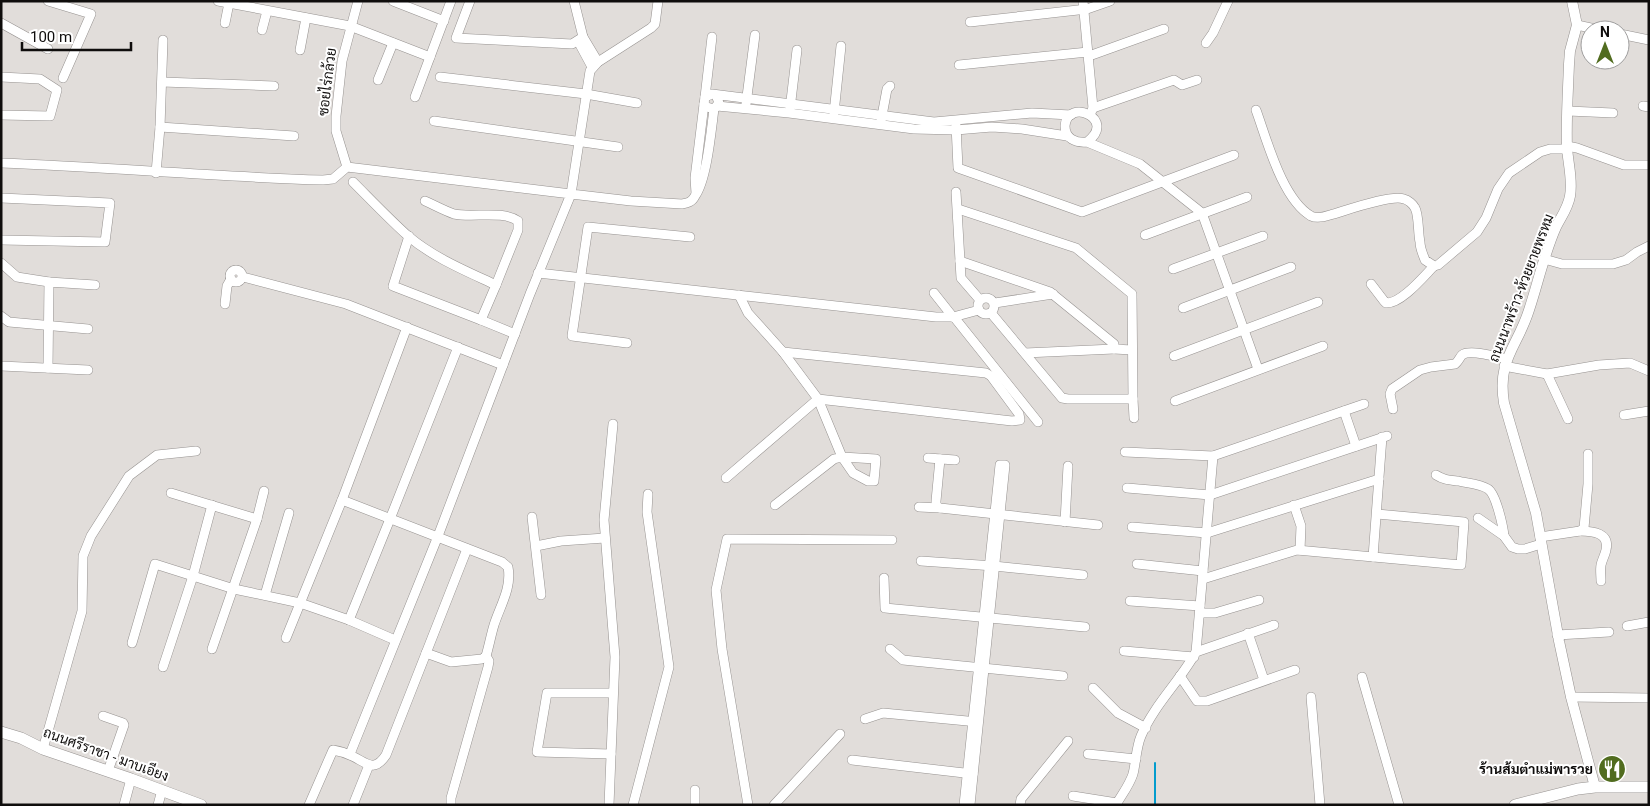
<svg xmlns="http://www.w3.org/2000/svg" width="1650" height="806" font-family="Roboto,Sarabun,sans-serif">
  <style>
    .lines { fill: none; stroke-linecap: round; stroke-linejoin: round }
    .stream { stroke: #039ccd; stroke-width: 2 }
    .minor-casing { stroke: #969290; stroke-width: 10 }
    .tertiary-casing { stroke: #969290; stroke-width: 11 }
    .secondary-casing { stroke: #969290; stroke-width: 12 }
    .minor { stroke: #fff; stroke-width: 9 }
    .tertiary { stroke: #fff; stroke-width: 10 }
    .secondary { stroke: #fff; stroke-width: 11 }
    .labels { text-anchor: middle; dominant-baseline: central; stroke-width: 4; stroke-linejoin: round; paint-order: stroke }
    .street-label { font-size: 14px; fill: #0f0d0c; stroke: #fff }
    .poi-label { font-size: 14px; font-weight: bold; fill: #0f0d0c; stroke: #fff; text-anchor: end }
  </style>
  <rect width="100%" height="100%" fill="#e1ddda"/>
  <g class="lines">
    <polyline class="stream" points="1155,805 1155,763"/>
    <g class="minor-casing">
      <g id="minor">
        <polyline points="48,1 91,14 63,78"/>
        <polyline points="218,1 350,26 430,57"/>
        <polyline points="393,1 444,21"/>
        <polyline points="470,1 456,38 572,44 583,37"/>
        <polyline points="574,1 583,37 598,62"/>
        <path d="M658 1 655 24 651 28 598 62 590 71 571 194 631 201 682 204C688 203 692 202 695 196 707 179 711 131 714 109"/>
        <polyline points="1083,1 1093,108 1090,115"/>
        <polyline points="970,22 1087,9 1110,1"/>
        <polyline points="1,23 48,49"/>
        <polyline points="225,23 229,3"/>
        <polyline points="1577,25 1600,30"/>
        <polyline points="262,30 267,11"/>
        <polyline points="1620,34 1649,40"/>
        <polyline points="578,41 592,67"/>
        <polyline points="1206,43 1213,33 1228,1"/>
        <polyline points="300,50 306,18"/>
        <polyline points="1089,56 1164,29"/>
        <polyline points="959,65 1088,52"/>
        <polyline points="1,77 40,79 57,90 50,116 1,115"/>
        <polyline points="440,77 586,94 637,103"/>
        <polyline points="378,80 393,43"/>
        <polyline points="162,82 274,86"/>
        <polyline points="716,95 719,103 714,109 707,107 704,104 705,97 712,94 934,122 1032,113 1071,115"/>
        <polyline points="415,97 451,1"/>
        <polyline points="705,97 712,37"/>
        <polyline points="746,104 755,35"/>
        <polyline points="717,106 789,113 914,129 956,130 992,127 1022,129 1067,136"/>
        <polyline points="1643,106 1649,107"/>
        <polyline points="1093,108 1174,80 1182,85 1197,80"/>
        <polyline points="790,109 797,50"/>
        <path d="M1256 110C1267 140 1282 199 1311 216 1317 219 1324 217 1330 215 1345 211 1391 194 1404 199 1408 200 1413 204 1415 208 1419 215 1418 234 1420 242 1420 249 1423 254 1425 260L1434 266 1438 265 1477 232 1486 218 1498 189 1509 173 1540 152 1550 149H1567"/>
        <polyline points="1568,111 1613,113"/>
        <polyline points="834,113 841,46"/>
        <polyline points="434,121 618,147"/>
        <polyline points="881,121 887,89 890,86"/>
        <polyline points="956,125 958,168 1082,212 1234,155"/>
        <polyline points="160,127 294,136"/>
        <path d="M1087 142C1118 119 1067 97 1065 126 1065 139 1076 143 1087 142L1140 164 1202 213 1258 369"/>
        <polyline points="1567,146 1577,148 1624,165 1649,165"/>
        <path d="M1 163C109 167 215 177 323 180L333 179 347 167 571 194 530 294 438 536 350 754"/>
        <polyline points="347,167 336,131 336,116 342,61 358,1"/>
        <polyline points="156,173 160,127 163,40"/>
        <path d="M353 182C371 200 389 219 408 236 434 258 466 271 496 285L481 320 515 334"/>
        <polyline points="956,192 961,278 980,300"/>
        <polyline points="696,193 695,178 704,104"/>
        <polyline points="1,198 110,203 105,242 1,240"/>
        <path d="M425 201C434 205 445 211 454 214 472 218 503 210 518 221V230L496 285"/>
        <polyline points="958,209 1076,248 1132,294 1133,399"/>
        <polyline points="1145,235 1247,197"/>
        <polyline points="409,236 393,286 481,320"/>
        <polyline points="1544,259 1562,264 1613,264 1626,260 1637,252 1649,246"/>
        <polyline points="960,261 1050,292 1114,344 1114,349 1132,350"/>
        <polyline points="1,263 17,277 49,282"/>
        <polyline points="1173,269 1263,236"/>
        <circle cx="236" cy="276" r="6"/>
        <polyline points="538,273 936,317 953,317 979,310"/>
        <polyline points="243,277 346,304 503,365"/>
        <path d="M1371 284 1384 301 1386 303C1401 304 1424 276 1434 266"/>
        <polyline points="934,293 953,317"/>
        <polyline points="739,295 748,313 783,352 818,399 842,457 853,473 868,481 874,481 876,459 842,457 834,459 775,505"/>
        <circle cx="986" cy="306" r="8"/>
        <polyline points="995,303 1053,294"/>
        <polyline points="225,304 227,286 231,279"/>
        <polyline points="1183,308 1291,267"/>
        <polyline points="991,313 1062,398 1068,399 1133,399 1134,418"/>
        <polyline points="1,316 9,322 88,329"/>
        <polyline points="954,317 1038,422"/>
        <polyline points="627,343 572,336 588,227 690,237"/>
        <polyline points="1025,353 1114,349"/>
        <polyline points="1174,356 1318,302"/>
        <polyline points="1,366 88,370"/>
        <polyline points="1504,366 1547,374 1599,365 1630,363 1649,371"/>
        <polyline points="48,368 49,282 95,285"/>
        <polyline points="1547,374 1568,419"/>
        <polyline points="1175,401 1323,346"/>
        <path d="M1393 409 1390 394 1392 389 1420 370 1431 367 1455 364C1458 362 1460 357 1462 355 1469 349 1498 357 1507 359"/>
        <polyline points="1344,411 1356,446"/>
        <polyline points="1624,415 1649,411"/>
        <polyline points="1125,452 1213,456 1364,404"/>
        <polyline points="928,458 955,460"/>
        <polyline points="940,459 936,501 936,506 940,508 1098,525"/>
        <path d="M1436 475C1444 480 1449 480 1458 481 1466 483 1481 484 1488 489 1496 494 1503 526 1504 536"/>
        <polyline points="726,478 818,399 1012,421 1020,420 1019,414 991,376 986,373 783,352"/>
        <polyline points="1127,488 1210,495 1387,436"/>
        <polyline points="171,493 257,519 212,649"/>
        <path d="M342 500 502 562 508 567C512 588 500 606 494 625 491 635 489 646 486 656L489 661 488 667 451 798V805"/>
        <polyline points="1294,505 1301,526 1300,550"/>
        <polyline points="919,507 940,508"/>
        <polyline points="532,517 541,595"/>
        <polyline points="1478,518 1504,536 1512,547 1518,549 1525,549 1541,544"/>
        <polyline points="257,519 264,491"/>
        <polyline points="1065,522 1068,466"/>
        <polyline points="1132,527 1207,533 1379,479"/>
        <path d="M1580 531C1593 531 1610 533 1606 550 1605 555 1602 560 1601 565 1600 570 1601 576 1601 581"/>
        <polyline points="1540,537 1580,531 1584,528 1588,484 1588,454"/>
        <polyline points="536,546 561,541 605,538"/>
        <polyline points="1373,557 1382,437"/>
        <polyline points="921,561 994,566 1083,575"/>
        <polyline points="1137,564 1203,571"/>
        <polyline points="884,578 885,608 1085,627"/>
        <polyline points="1203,579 1297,550 1461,565 1464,522 1377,514"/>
        <polyline points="265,595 289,513"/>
        <polyline points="1130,601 1200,606"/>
        <polyline points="1200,613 1215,613 1259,600"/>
        <polyline points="349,620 390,519 458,347"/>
        <polyline points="1627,626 1649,622"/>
        <polyline points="1248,633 1264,680"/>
        <polyline points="1557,635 1609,632"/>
        <polyline points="286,638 342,500 407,327"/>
        <polyline points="132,643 155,564 234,589 300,603 349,620 395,640"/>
        <polyline points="890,649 903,660 1063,676"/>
        <polyline points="1124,651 1194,657"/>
        <polyline points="1196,652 1274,625"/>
        <polyline points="426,653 451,662 482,659 486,656"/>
        <polyline points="163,667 193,576 212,505"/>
        <polyline points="1180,676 1197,701 1207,701 1295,670"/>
        <polyline points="1362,677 1399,805"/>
        <polyline points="1093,688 1118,713 1146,728"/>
        <polyline points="1311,697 1320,805"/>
        <polyline points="1571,697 1649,698"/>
        <polyline points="103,716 123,723 124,725 108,771"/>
        <polyline points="865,719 883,713 978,722"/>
        <polyline points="43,749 82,611 83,556 91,536 129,476 157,455 196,451"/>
        <polyline points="611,754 537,752 547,693 613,693"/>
        <polyline points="1088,754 1136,759"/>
        <polyline points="852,760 973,774"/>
        <polyline points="695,790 695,805"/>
        <polyline points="1073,796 1117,803"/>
        <polyline points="124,805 131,779"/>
        <polyline points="158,805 162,790"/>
        <path d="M309 805 333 750C339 751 346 753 352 756 367 763 374 773 386 755L467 549"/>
        <polyline points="353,805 369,765"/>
        <polyline points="609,805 615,657 604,520 613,424"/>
        <polyline points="633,805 669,667 647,512 648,494"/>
        <polyline points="748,805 722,649 716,590 727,539 892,540"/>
        <polyline points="774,805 840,734"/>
        <polyline points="964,805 1000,465 1005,465 970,805"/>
        <polyline points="1020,805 1021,799 1068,741"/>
        <path d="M1116 805C1122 794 1129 786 1133 774 1136 762 1136 748 1141 736 1154 705 1180 681 1196 652L1213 456"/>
      </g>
    </g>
    <g class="tertiary-casing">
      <path id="tertiary" d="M1572 1 1577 25 1570 51 1569 64C1568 91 1566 120 1567 147 1568 164 1573 180 1570 196 1568 208 1561 217 1556 227 1544 254 1538 283 1529 310 1517 348 1497 359 1504 403L1536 513 1559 641 1571 697 1595 787"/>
    </g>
    <g class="secondary-casing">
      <g id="secondary">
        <polyline points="1,732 21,738 43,749 131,779 201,805"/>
        <polyline points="1515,805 1578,789 1595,787 1649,787"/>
      </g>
    </g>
    <use href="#minor" class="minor"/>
    <use href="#tertiary" class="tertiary"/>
    <use href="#secondary" class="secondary"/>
  </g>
  <defs>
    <g id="restaurant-disc" transform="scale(1.4375)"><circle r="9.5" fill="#516c1f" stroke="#fff"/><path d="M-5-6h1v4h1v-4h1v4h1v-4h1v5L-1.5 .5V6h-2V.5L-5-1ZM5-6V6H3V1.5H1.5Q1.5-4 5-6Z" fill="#fff"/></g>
  </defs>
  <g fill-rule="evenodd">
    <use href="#restaurant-disc" x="1612" y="769"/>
  </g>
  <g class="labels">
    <g class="street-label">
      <text transform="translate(327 82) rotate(-83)">ซอยไร่กล้วย</text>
      <text transform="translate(1521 288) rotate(-69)">ถนนนาพร้าว-ห้วยยายพรหม</text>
      <text transform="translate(106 754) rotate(20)">ถนนศรีราชา - มาบเอียง</text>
    </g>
    <g class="poi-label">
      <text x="1593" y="769">ร้านส้มตำแม่พารวย</text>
    </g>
  </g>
  <rect width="1650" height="806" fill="none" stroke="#0f0d0c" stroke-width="5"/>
  <g transform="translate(1605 45)"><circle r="24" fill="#ffffff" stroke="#9f9e9e"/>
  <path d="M0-4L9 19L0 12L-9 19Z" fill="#516c1f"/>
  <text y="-8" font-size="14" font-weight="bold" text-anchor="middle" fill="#0f0d0c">N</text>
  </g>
  <path d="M22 42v8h109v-8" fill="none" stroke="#0f0d0c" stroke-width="2.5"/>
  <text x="30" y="42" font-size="15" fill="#0f0d0c" stroke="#ffffff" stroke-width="4" paint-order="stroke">100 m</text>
</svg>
